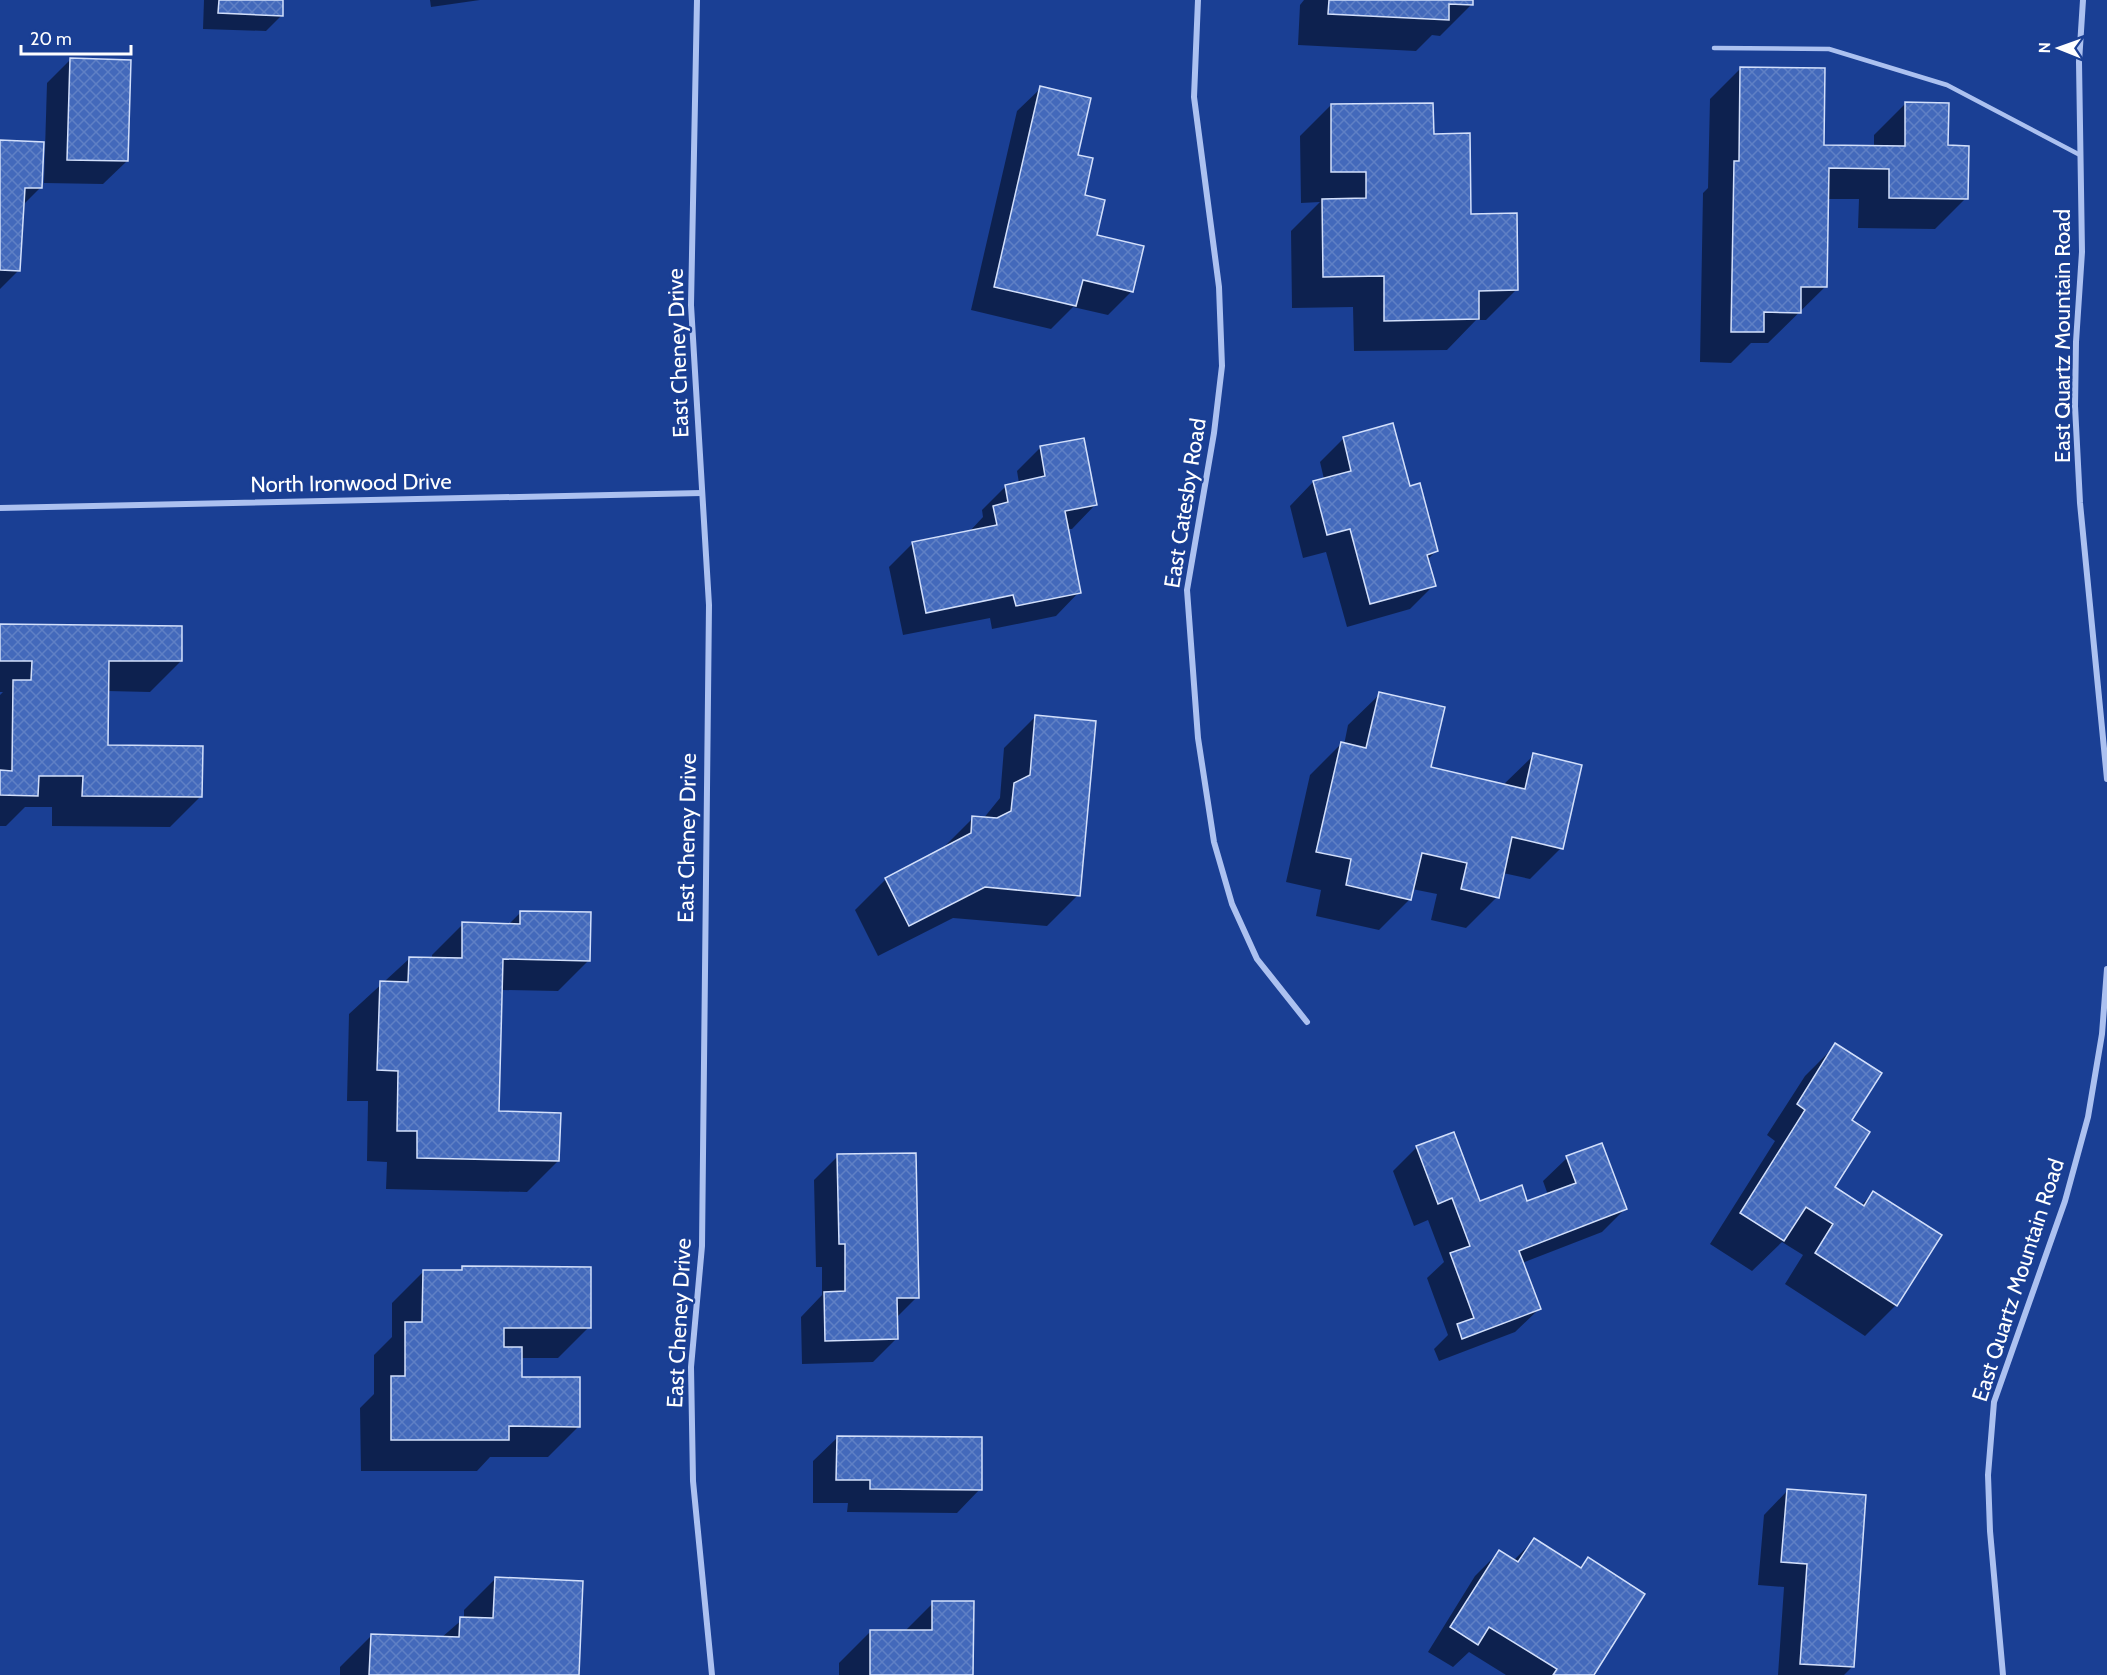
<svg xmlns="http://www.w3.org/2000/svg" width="2107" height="1675" font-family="Cabin,sans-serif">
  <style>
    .shadow { fill: #0007 }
    .building { fill: url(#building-cross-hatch); stroke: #d2dffb; stroke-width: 1.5 }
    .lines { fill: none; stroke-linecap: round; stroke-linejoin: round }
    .service { stroke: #acc1f0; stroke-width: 4.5 }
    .minor { stroke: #acc1f0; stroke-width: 6 }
    .labels { text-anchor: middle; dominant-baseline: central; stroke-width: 4.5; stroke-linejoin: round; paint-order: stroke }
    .street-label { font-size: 22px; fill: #fff; stroke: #1a3f94 }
  </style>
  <defs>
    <pattern id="building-cross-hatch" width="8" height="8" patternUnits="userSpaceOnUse" patternTransform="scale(1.5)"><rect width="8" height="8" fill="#4369bb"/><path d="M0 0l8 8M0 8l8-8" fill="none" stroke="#5f80c5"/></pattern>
  </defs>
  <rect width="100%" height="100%" fill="#1a3f94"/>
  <g class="shadow">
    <polygon points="204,0 282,0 282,15 266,31 203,29"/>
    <polygon points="430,0 480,0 431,7"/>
    <polygon points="1304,0 1471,0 1471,5 1440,36 1432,35 1416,51 1298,45 1300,5"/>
    <polygon points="70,60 127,161 103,184 44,183 47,83"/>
    <polygon points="1741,68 1823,147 1874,147 1874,135 1905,104 1946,147 1966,198 1935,229 1858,228 1859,199 1827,199 1826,286 1768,343 1751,343 1731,363 1700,362 1703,193 1708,188 1710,99"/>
    <polygon points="1041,88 1076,156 1083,197 1095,237 1132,291 1108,315 1073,307 1051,329 971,310 1017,111"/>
    <polygon points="1331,105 1432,135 1470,215 1517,289 1486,320 1476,320 1447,350 1354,351 1353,307 1292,308 1291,231 1320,202 1301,203 1300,136"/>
    <polygon points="0,141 40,188 22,206 19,270 0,289"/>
    <polygon points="1343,439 1409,488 1436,551 1427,560 1434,585 1410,609 1347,627 1326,552 1303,558 1290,506 1313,482 1324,479 1320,462"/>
    <polygon points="1040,448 1095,505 1072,529 1067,529 1079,592 1056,616 992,629 990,618 903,635 889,567 913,543 970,531 983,517 982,510 1006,486 1019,483 1017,471"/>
    <polygon points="0,625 181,661 150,692 107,691 107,747 201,796 170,827 52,826 52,807 25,807 6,826 0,826 0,695 3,692 0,692"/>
    <polygon points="1380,694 1430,768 1503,785 1534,755 1561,848 1530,879 1503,873 1497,897 1466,928 1431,920 1437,894 1412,889 1410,899 1379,930 1316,916 1321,890 1286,882 1310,775 1341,744 1344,745 1348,725"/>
    <polygon points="1035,717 1078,895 1047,926 953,918 878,956 855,910 886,879 942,849 973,818 983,819 1000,798 1004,748"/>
    <polygon points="521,912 589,960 558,991 501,990 498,1113 558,1161 527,1192 386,1189 387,1162 367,1161 368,1101 347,1101 349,1014 410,958 432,959 432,955 463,924 508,925"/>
    <polygon points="1836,1045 1833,1187 1861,1205 1873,1193 1896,1305 1865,1336 1785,1284 1803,1255 1782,1242 1752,1271 1710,1244 1775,1141 1767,1135 1805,1076"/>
    <polygon points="1417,1147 1479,1203 1526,1203 1548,1195 1543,1181 1567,1158 1625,1209 1602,1232 1522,1263 1539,1309 1515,1332 1439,1361 1434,1349 1448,1335 1427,1278 1444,1262 1428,1220 1414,1226 1393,1171"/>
    <polygon points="838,1156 917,1297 896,1318 896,1339 873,1362 802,1364 801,1317 822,1295 822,1267 816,1267 814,1180"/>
    <polygon points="462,1268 589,1327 558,1358 520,1358 520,1379 579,1426 548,1457 490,1457 477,1471 361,1471 360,1408 374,1394 374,1355 392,1337 392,1303 423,1272 458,1272"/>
    <polygon points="837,1438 980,1489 957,1513 847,1512 848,1503 813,1503 813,1461"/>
    <polygon points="1787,1491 1852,1667 1844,1675 1778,1675 1784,1587 1758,1585 1764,1515"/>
    <polygon points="1534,1540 1579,1568 1588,1559 1592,1675 1506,1675 1469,1652 1453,1667 1428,1652 1475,1576 1499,1552 1513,1561"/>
    <polygon points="495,1579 578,1675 340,1675 340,1667 371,1636 441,1638 464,1618 464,1610"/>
    <polygon points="933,1603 972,1675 839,1675 839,1663 870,1632 904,1632"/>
  </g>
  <g class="building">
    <polygon points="219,0 283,0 283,16 218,13"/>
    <polygon points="1329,0 1473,0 1473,5 1449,4 1449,20 1328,14"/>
    <polygon points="70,58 131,60 128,161 67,160"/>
    <polygon points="1740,67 1825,68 1824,145 1905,146 1905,102 1949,103 1948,145 1969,146 1968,199 1889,198 1889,169 1829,168 1827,287 1801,287 1801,313 1764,312 1764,332 1731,332 1734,161 1739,161"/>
    <polygon points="1040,86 1091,98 1078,155 1093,158 1085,195 1105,200 1097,235 1144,246 1133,292 1083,280 1076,306 994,287"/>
    <polygon points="1433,103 1434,134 1470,133 1471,214 1517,213 1518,290 1479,291 1479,319 1384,321 1384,276 1323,277 1322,199 1366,198 1366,172 1331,172 1331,104"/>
    <polygon points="0,140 44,142 42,188 25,188 20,271 0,270"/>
    <polygon points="1393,423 1410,486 1420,483 1438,551 1427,555 1436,586 1370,604 1350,529 1327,535 1313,481 1351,471 1343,437"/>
    <polygon points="1084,438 1097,505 1065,511 1081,593 1016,606 1013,595 926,613 912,542 997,525 993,506 1008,502 1005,485 1045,476 1040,446"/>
    <polygon points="0,624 182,626 182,661 109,661 108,745 203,746 202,797 82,796 83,776 39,776 38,796 0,795 0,770 12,771 13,680 31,680 32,661 0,661"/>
    <polygon points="1379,692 1445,707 1431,767 1525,789 1533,753 1582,765 1563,849 1512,837 1499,898 1461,889 1467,863 1422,853 1411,900 1346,885 1351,859 1316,852 1341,742 1366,748"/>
    <polygon points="1035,715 1096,721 1080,896 985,887 909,926 885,878 971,833 972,816 997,818 1011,811 1014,783 1030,775"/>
    <polygon points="520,911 591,912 590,961 503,959 499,1111 561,1113 559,1161 417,1158 417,1131 397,1131 398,1071 377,1070 380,981 408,982 409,957 462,958 462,922 520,924"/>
    <polygon points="1835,1043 1882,1073 1852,1120 1870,1132 1835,1187 1864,1206 1873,1191 1942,1235 1897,1306 1815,1253 1833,1224 1806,1207 1784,1241 1740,1213 1805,1110 1797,1104"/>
    <polygon points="1454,1132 1480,1201 1522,1185 1527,1201 1576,1183 1566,1156 1602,1143 1627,1209 1519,1251 1541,1309 1462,1339 1457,1324 1474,1318 1450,1253 1470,1246 1452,1198 1438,1204 1416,1146"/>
    <polygon points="916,1153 919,1298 897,1298 898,1339 825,1341 824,1292 845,1291 845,1244 839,1244 837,1154"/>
    <polygon points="462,1266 591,1267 591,1328 504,1328 504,1347 522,1347 522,1377 580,1377 580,1427 509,1426 509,1440 391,1440 391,1376 405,1376 405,1322 422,1322 423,1270 462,1270"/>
    <polygon points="837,1436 982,1437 982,1490 870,1489 870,1480 836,1480"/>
    <polygon points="1787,1489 1866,1495 1854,1667 1800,1664 1807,1564 1781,1562"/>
    <polygon points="1534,1538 1581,1568 1588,1557 1645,1594 1594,1675 1553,1675 1557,1669 1489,1627 1478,1645 1450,1627 1499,1550 1518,1562"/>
    <polygon points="495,1577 583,1581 579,1675 369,1675 371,1634 459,1637 460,1617 493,1618"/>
    <polygon points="932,1601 974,1601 973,1675 870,1675 870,1630 932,1630"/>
  </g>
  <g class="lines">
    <polyline class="service" points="1714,48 1829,49 1947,85 2080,155"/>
    <g class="minor">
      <polyline points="697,0 691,305 709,605 702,1246 691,1367 693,1481 712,1675"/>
      <polyline points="1198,0 1194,97 1219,287 1222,366 1214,433 1187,590 1198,738 1214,842 1232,904 1257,959 1307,1022"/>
      <polyline points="2083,0 2079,62 2082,252 2076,342 2075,406 2080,503 2107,779"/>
      <polyline points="0,508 702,493"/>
      <polyline points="2003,1675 1990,1531 1988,1475 1994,1402 2065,1201 2088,1117 2102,1034 2107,969"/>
    </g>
  </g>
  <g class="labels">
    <g class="street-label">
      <text transform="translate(2062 336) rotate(-90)">East Quartz Mountain Road</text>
      <text transform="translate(678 353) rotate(-92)">East Cheney Drive</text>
      <text transform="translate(351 483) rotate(-1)">North Ironwood Drive</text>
      <text transform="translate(1185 503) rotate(-81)">East Catesby Road</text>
      <text transform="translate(687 838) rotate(-89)">East Cheney Drive</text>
      <text transform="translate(2018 1280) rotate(-72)">East Quartz Mountain Road</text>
      <text transform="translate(679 1323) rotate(-87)">East Cheney Drive</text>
    </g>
  </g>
  <g transform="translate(2059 48) rotate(271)" stroke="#1a3f94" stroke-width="4.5" paint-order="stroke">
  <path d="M0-4.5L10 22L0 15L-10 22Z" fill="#ffffff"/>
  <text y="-9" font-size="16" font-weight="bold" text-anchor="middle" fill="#ffffff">N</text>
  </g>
  <path d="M21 45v9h110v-9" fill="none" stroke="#ffffff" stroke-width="3"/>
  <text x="30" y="45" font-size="18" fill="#ffffff" stroke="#1a3f94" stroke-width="4.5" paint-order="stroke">20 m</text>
</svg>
